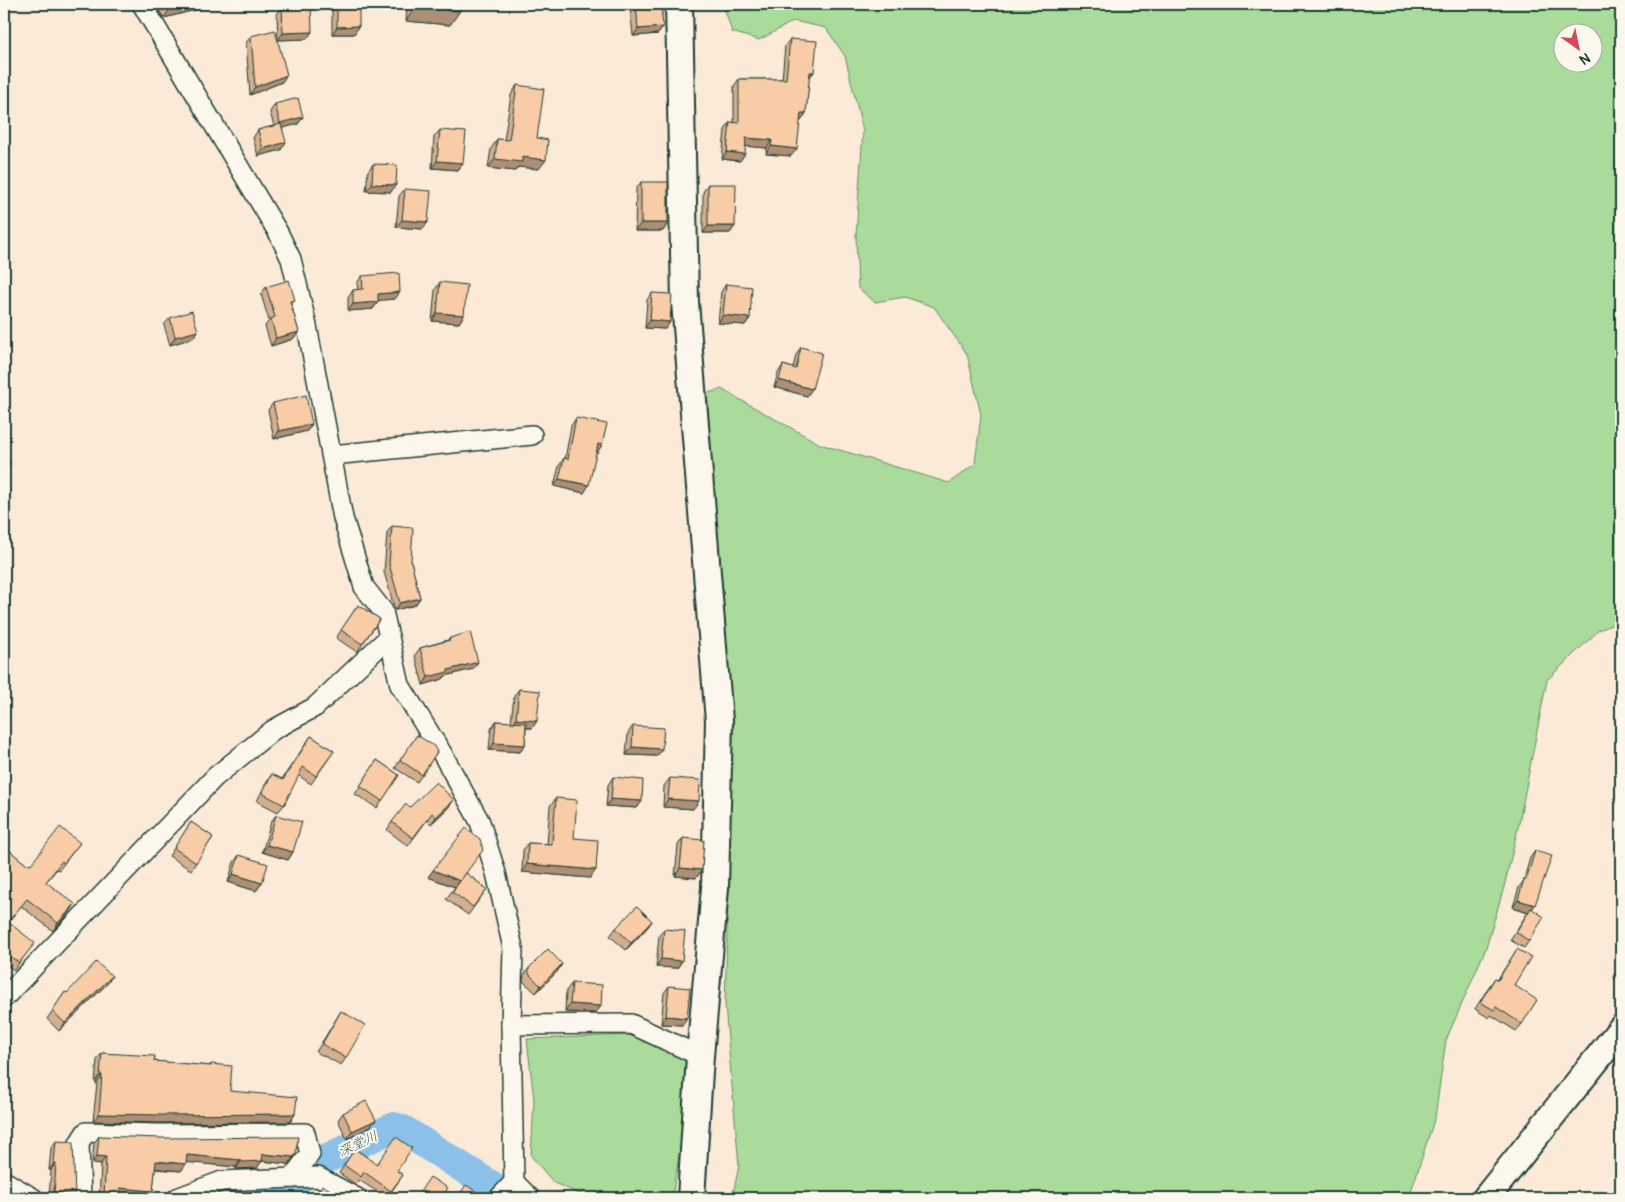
<svg xmlns="http://www.w3.org/2000/svg" width="1625" height="1202" font-family="Pangolin,'Klee One',sans-serif">
  <style>
    .green { fill: #abdb9b; stroke: #658c68; fill-rule: evenodd }
    .lines { fill: none; stroke-linecap: round; stroke-linejoin: round }
    .river { stroke: #8bc0e8; stroke-width: 30 }
    .street-casing { stroke: #1f3d34; stroke-width: 22 }
    .secondary-casing { stroke: #1f3d34; stroke-width: 30 }
    .street { stroke: #fbf7ec; stroke-width: 19 }
    .secondary { stroke: #fbf7ec; stroke-width: 26 }
    .wall { fill: #d4af8f; stroke: #1f3d34 }
    .shaded-wall { fill: #ad8f74; stroke: #1f3d34 }
    .building { fill: #f7cca6; stroke: #1f3d34 }
    .labels { text-anchor: middle; dominant-baseline: central; stroke-width: 4; stroke-linejoin: round; paint-order: stroke }
    .water-label { font-size: 14px; font-style: italic; fill: #3a5e61; stroke: #fbf7ec }
  </style>
  <rect width="100%" height="100%" fill="#faead7"/>
  <filter id="ink" filterUnits="userSpaceOnUse"><feTurbulence type="fractalNoise" baseFrequency=".02" numOctaves="2"/><feDisplacementMap in="SourceGraphic" scale="10" xChannelSelector="R" yChannelSelector="G"/><feConvolveMatrix kernelMatrix="1 2 1 2 8 2 1 2 1" color-interpolation-filters="sRGB"/></filter>
  <g filter="url(#ink)">
    <g class="green">
      <path d="M723 4H1621V621L1599 630 1547 680 1518 828 1504 887 1486 948 1446 1040 1435 1117 1409 1198H732L739 1166 725 1005 733 725 705 394 721 389 820 444 949 483 975 464 981 415 967 354 934 307 905 297 875 302 858 288 856 235 863 131 845 56 826 28 794 21 759 40 732 32ZM1562 32H1592V62H1562Z"/>
      <polygon points="631,1035 694,1064 672,1198 590,1198 554,1183 531,1156 534,1100 527,1039"/>
    </g>
    <g class="lines">
      <g class="river">
        <polyline points="241,1187 289,1188 317,1163 394,1127 403,1130 492,1186 507,1198"/>
        <polyline points="4,1196 10,1198"/>
      </g>
      <g class="street-casing">
        <g id="street">
          <polyline points="142,4 279,234 291,259 307,326 343,518 364,587 383,611 400,685 443,755 480,822 496,873 513,948 511,1025 514,1182 530,1198"/>
          <polyline points="332,455 532,435"/>
          <polyline points="4,998 215,777 273,730 315,707 389,637"/>
          <polyline points="511,1025 631,1024 700,1056"/>
          <polyline points="4,1181 33,1198"/>
          <polyline points="81,1198 79,1143 86,1132 157,1134 305,1133 310,1154 292,1178"/>
          <polyline points="177,1198 222,1181 318,1177 357,1198"/>
          <polyline points="499,1198 514,1182"/>
        </g>
      </g>
      <g class="secondary-casing">
        <g id="secondary">
          <polyline points="679,4 685,302 719,721 715,888 700,1056 691,1198"/>
          <polyline points="1486,1198 1621,1029"/>
        </g>
      </g>
      <use href="#street" class="street"/>
      <use href="#secondary" class="secondary"/>
    </g>
    <g class="wall">
      <polygon points="155,4 206,4 203,8 164,18"/>
      <polygon points="285,4 311,4 307,39 278,40 277,14 282,7 285,7"/>
      <polygon points="330,4 357,4 356,9 359,26 354,34 332,34 332,5 330,5"/>
      <polygon points="407,4 462,4 450,25 406,21"/>
      <polygon points="632,4 661,4 663,27 658,34 633,36 630,6"/>
      <polygon points="251,36 282,82 250,95 246,43"/>
      <polygon points="790,39 814,72 809,78 806,113 801,121 800,120 791,156 766,154 767,148 745,146 740,161 722,159 725,130 730,122 734,123 734,86 739,79 782,79 785,46"/>
      <polygon points="517,85 537,138 539,169 518,167 515,171 488,168 491,149 497,139 504,140 511,95"/>
      <polygon points="275,104 303,117 298,124 282,128 281,150 258,156 253,138 258,130 274,126 270,112"/>
      <polygon points="440,130 463,163 458,170 432,168 434,137"/>
      <polygon points="373,164 391,192 366,191 368,171"/>
      <polygon points="641,182 668,223 663,231 635,231 636,189"/>
      <polygon points="708,184 735,226 730,233 703,233 703,192"/>
      <polygon points="405,189 428,222 423,229 396,227 399,196"/>
      <polygon points="362,276 395,299 378,300 378,302 373,309 348,311 348,298 353,290 358,290 357,283"/>
      <polygon points="440,282 464,315 459,323 432,321 435,290"/>
      <polygon points="726,284 750,318 745,325 718,323 721,292"/>
      <polygon points="266,287 295,300 291,305 299,332 293,339 271,346 265,326 269,321 261,294"/>
      <polygon points="652,293 670,322 665,329 645,328 647,300"/>
      <polygon points="170,318 198,331 193,338 170,345 164,325"/>
      <polygon points="801,347 807,396 774,387 778,373 783,365 793,368 796,355"/>
      <polygon points="273,403 312,424 307,431 274,439 268,410"/>
      <polygon points="576,418 602,445 596,452 584,493 554,486 559,466 564,458 565,459 571,426"/>
      <polygon points="392,526 411,561 420,598 415,605 395,610 384,572 387,533"/>
      <polygon points="358,605 380,619 357,652 336,638"/>
      <polygon points="450,638 473,669 445,676 443,679 423,685 415,655 420,648 448,640"/>
      <polygon points="519,689 537,721 532,728 526,728 525,745 520,752 489,750 491,729 496,721 511,722 514,696"/>
      <polygon points="633,726 662,749 657,756 626,755 628,733"/>
      <polygon points="417,735 437,752 417,782 395,768"/>
      <polygon points="311,736 334,751 311,784 298,775 284,805 278,812 257,801 267,781 272,774 282,779"/>
      <polygon points="377,760 399,775 377,808 355,794"/>
      <polygon points="613,777 642,801 637,808 606,806 608,785"/>
      <polygon points="670,778 693,809 663,807 664,786"/>
      <polygon points="556,798 574,838 590,878 522,872 523,850 528,843 547,844 550,806"/>
      <polygon points="410,807 448,808 431,824 427,820 408,846 387,830 392,822"/>
      <polygon points="276,815 293,852 288,860 262,852 271,822"/>
      <polygon points="191,822 213,837 191,870 169,856"/>
      <polygon points="683,838 702,870 696,878 675,876 678,845"/>
      <polygon points="80,843 59,870 57,869 46,882 70,912 53,931 21,906 8,923 29,950 14,970 4,963 4,846 27,865 31,864"/>
      <polygon points="1535,851 1535,905 1532,909 1529,941 1524,948 1510,940 1528,912 1513,907 1519,887 1523,882 1530,858"/>
      <polygon points="239,855 262,883 256,891 228,882 234,862"/>
      <polygon points="466,873 487,889 468,915 446,899 458,883 455,887 428,877"/>
      <polygon points="652,921 647,928 626,950 610,936 616,928"/>
      <polygon points="664,929 682,961 677,968 656,967 659,936"/>
      <polygon points="1517,949 1514,985 1522,1024 1516,1031 1491,1015 1489,1018 1475,1009 1490,985 1495,978 1498,979"/>
      <polygon points="562,964 557,972 536,993 523,981 524,975 529,968"/>
      <polygon points="1621,967 1621,986 1613,976 1619,969"/>
      <polygon points="112,976 107,984 59,1031 47,1019 65,992 67,993"/>
      <polygon points="572,983 596,1013 565,1012 566,991"/>
      <polygon points="669,986 682,1025 661,1024 664,993"/>
      <polygon points="341,1011 346,1058 341,1065 316,1052"/>
      <polygon points="102,1053 154,1061 209,1066 211,1064 230,1091 295,1114 290,1122 157,1123 93,1121 97,1083 95,1082 97,1060"/>
      <polygon points="343,1113 376,1120 370,1127 347,1139 338,1120"/>
      <polygon points="99,1136 296,1153 288,1164 262,1161 257,1168 238,1169 236,1169 236,1167 187,1162 186,1164 181,1171 155,1169 153,1191 148,1198 120,1196 119,1198 99,1198 101,1164 92,1163 94,1143"/>
      <polygon points="56,1141 72,1198 49,1198 51,1170 49,1170 51,1148"/>
      <polygon points="355,1149 377,1164 397,1171 403,1175 387,1198 359,1180 355,1184 339,1173"/>
    </g>
    <g class="shaded-wall">
      <polygon points="185,4 206,4 203,8 164,18 171,7"/>
      <polygon points="415,7 460,11 450,25 406,21"/>
      <polygon points="359,26 354,34 332,34 337,27"/>
      <polygon points="663,27 658,34 633,36 638,29"/>
      <polygon points="312,32 307,39 278,40 283,33"/>
      <polygon points="810,72 814,72 808,79"/>
      <polygon points="287,75 282,82 250,95 255,87"/>
      <polygon points="801,113 806,113 801,121 795,120"/>
      <polygon points="303,117 298,124 275,130 280,123"/>
      <polygon points="746,138 772,140 767,148 741,146"/>
      <polygon points="286,142 281,150 258,156 263,149"/>
      <polygon points="771,146 797,149 791,156 766,154"/>
      <polygon points="727,152 745,154 740,161 722,159"/>
      <polygon points="522,157 546,160 539,169 518,167 515,171 488,168 495,159"/>
      <polygon points="437,161 463,163 458,170 432,168"/>
      <polygon points="372,184 396,185 391,192 366,191"/>
      <polygon points="402,220 428,222 423,229 396,227"/>
      <polygon points="641,223 668,223 663,231 635,231"/>
      <polygon points="708,226 735,226 730,233 703,233"/>
      <polygon points="400,292 395,299 373,301 378,294"/>
      <polygon points="378,302 373,309 348,311 353,304"/>
      <polygon points="437,313 464,315 459,323 432,321"/>
      <polygon points="723,315 750,318 745,325 718,323"/>
      <polygon points="650,320 670,322 665,329 645,328"/>
      <polygon points="198,331 193,338 170,345 175,337"/>
      <polygon points="299,332 293,339 271,346 276,338"/>
      <polygon points="779,380 812,389 807,396 774,387"/>
      <polygon points="312,424 307,431 274,439 279,431"/>
      <polygon points="598,444 602,445 597,453 593,452"/>
      <polygon points="10,464 5,472 4,472 4,467"/>
      <polygon points="559,479 589,485 584,493 554,486"/>
      <polygon points="420,598 415,605 395,610 400,603"/>
      <polygon points="478,662 473,669 445,676 443,679 423,685 428,677 448,670"/>
      <polygon points="516,719 537,721 532,728 511,726"/>
      <polygon points="494,743 525,745 520,752 489,750"/>
      <polygon points="632,747 662,749 657,756 626,755"/>
      <polygon points="611,799 642,801 637,808 606,806"/>
      <polygon points="668,799 699,801 693,809 663,807"/>
      <polygon points="454,800 448,808 431,824 436,817"/>
      <polygon points="267,845 293,852 288,860 262,852"/>
      <polygon points="527,864 596,870 590,878 522,872"/>
      <polygon points="680,868 702,870 696,878 675,876"/>
      <polygon points="433,870 460,881 455,887 428,877"/>
      <polygon points="233,874 262,883 256,891 228,882"/>
      <polygon points="1518,900 1535,905 1529,912 1513,907"/>
      <polygon points="75,904 70,912 53,931 58,923"/>
      <polygon points="652,921 647,928 626,950 631,943"/>
      <polygon points="661,959 682,961 677,968 656,967"/>
      <polygon points="562,964 557,972 536,993 541,986"/>
      <polygon points="112,976 107,984 59,1031 65,1023"/>
      <polygon points="570,1004 601,1006 596,1013 565,1012"/>
      <polygon points="666,1016 687,1018 682,1025 661,1024"/>
      <polygon points="100,1075 102,1075 97,1083 95,1082"/>
      <polygon points="99,1114 295,1114 290,1122 157,1123 93,1121"/>
      <polygon points="376,1120 370,1127 347,1139 352,1131"/>
      <polygon points="263,1154 294,1157 288,1164 262,1161 257,1168 236,1169 241,1161"/>
      <polygon points="187,1155 241,1160 236,1167 182,1162"/>
      <polygon points="97,1156 106,1157 101,1164 92,1163"/>
      <polygon points="156,1161 186,1164 181,1171 151,1168"/>
      <polygon points="54,1163 56,1163 51,1170 49,1170"/>
      <polygon points="120,1188 153,1191 148,1198 115,1196"/>
      <polygon points="54,1193 75,1195 72,1198 50,1198"/>
      <polygon points="104,1196 120,1197 119,1198 102,1198"/>
    </g>
    <g class="building">
      <polygon points="169,4 185,4 171,7"/>
      <polygon points="290,4 311,4 312,32 283,33 282,7 290,6"/>
      <polygon points="337,4 357,4 356,9 359,9 359,26 337,27"/>
      <polygon points="416,4 462,4 460,11 415,7"/>
      <polygon points="636,4 661,4 663,27 638,29"/>
      <polygon points="275,30 287,75 255,87 251,36"/>
      <polygon points="790,39 817,41 814,72 810,72 806,113 801,113 797,149 771,146 772,140 746,138 745,154 727,152 730,122 739,123 739,79 786,79"/>
      <polygon points="517,85 544,89 537,138 548,140 546,160 522,157 522,162 495,159 497,139 509,140"/>
      <polygon points="298,98 303,117 280,123 275,104"/>
      <polygon points="281,124 286,142 263,149 258,130"/>
      <polygon points="440,130 466,132 463,163 437,161"/>
      <polygon points="373,164 397,165 396,185 372,184"/>
      <rect x="641" y="182" width="27" height="41"/>
      <polygon points="708,184 736,184 735,226 708,226"/>
      <polygon points="405,189 431,191 428,222 402,220"/>
      <polygon points="399,273 400,292 378,294 378,302 353,304 353,290 363,289 362,276"/>
      <polygon points="289,280 295,300 290,301 299,332 276,338 271,319 275,317 266,287"/>
      <polygon points="440,282 467,285 464,315 437,313"/>
      <polygon points="726,284 752,287 750,318 723,315"/>
      <polygon points="652,293 672,294 670,322 650,320"/>
      <polygon points="192,311 198,331 175,337 170,318"/>
      <polygon points="801,347 822,353 812,389 779,380 783,365 796,369"/>
      <polygon points="306,395 312,424 279,431 273,403"/>
      <polygon points="576,418 607,424 602,445 598,444 589,485 559,479 564,458 568,459"/>
      <polygon points="4,452 10,464 4,467"/>
      <polygon points="392,526 413,528 411,561 420,598 400,603 389,564"/>
      <polygon points="358,605 380,619 362,644 341,630"/>
      <polygon points="470,632 478,662 448,670 448,672 428,677 420,648 450,640 450,638"/>
      <polygon points="519,689 540,691 537,721 516,719"/>
      <polygon points="496,721 526,723 525,745 494,743"/>
      <polygon points="633,726 664,728 662,749 632,747"/>
      <polygon points="417,735 434,746 437,752 422,775 400,760"/>
      <polygon points="311,736 334,751 316,776 303,767 284,805 262,793 272,774 283,780"/>
      <polygon points="377,760 399,775 382,801 360,786"/>
      <polygon points="613,777 643,780 642,801 611,799"/>
      <polygon points="670,778 700,780 699,801 668,799"/>
      <polygon points="436,782 454,800 436,817 432,813 413,838 392,822 406,804 410,807"/>
      <polygon points="556,798 577,800 574,838 598,840 596,870 527,864 528,843 552,844"/>
      <polygon points="276,815 302,822 293,852 267,845"/>
      <polygon points="191,822 213,837 196,863 174,848"/>
      <polygon points="60,827 80,843 64,863 62,861 46,882 75,904 58,923 27,899 8,922 35,943 19,963 4,951 4,942 7,938 4,935 4,846 27,865 29,863 31,864"/>
      <polygon points="466,828 480,839 483,850 460,881 433,870"/>
      <polygon points="683,838 704,840 702,870 680,868"/>
      <polygon points="1535,851 1552,856 1535,905 1518,900 1524,879 1526,880"/>
      <polygon points="239,855 268,864 262,883 233,874"/>
      <polygon points="466,873 487,889 473,907 452,892"/>
      <polygon points="637,906 652,921 631,943 616,928"/>
      <polygon points="1531,908 1544,917 1529,941 1516,932"/>
      <polygon points="664,929 685,931 682,961 661,959"/>
      <polygon points="548,949 562,964 541,986 529,974 529,968"/>
      <polygon points="1517,949 1531,957 1514,985 1537,1000 1522,1024 1496,1007 1494,1010 1480,1002 1495,978 1498,980"/>
      <polygon points="96,962 112,976 65,1023 52,1011 65,992 67,993"/>
      <polygon points="572,983 602,985 601,1006 570,1004"/>
      <polygon points="669,986 690,988 687,1018 666,1016"/>
      <polygon points="341,1011 365,1025 346,1058 322,1044"/>
      <polygon points="102,1053 155,1056 154,1061 211,1066 211,1064 232,1066 230,1091 297,1097 295,1114 162,1115 99,1114 102,1075 100,1075"/>
      <polygon points="366,1101 376,1120 352,1131 343,1113"/>
      <polygon points="99,1136 162,1138 298,1137 296,1153 294,1157 263,1154 262,1161 243,1162 241,1161 241,1160 187,1155 186,1164 156,1161 153,1191 120,1188 120,1197 104,1196 106,1157 97,1156"/>
      <polygon points="396,1137 412,1148 397,1171 403,1175 391,1191 364,1172 361,1177 344,1165 355,1149 377,1164"/>
      <polygon points="56,1141 73,1142 75,1195 54,1193 56,1163 54,1163"/>
      <polygon points="430,1177 448,1188 441,1198 416,1198"/>
      <polygon points="322,1185 344,1198 315,1198"/>
      <polygon points="466,1185 483,1196 482,1198 457,1198"/>
    </g>
  </g>
  <g class="labels">
    <g class="water-label">
      <text transform="translate(358 1144) rotate(-25)">深堂川</text>
    </g>
  </g>
  <rect width="1625" height="1202" fill="none" stroke="#fbf7ec" stroke-width="20"/>
  <rect x="10" y="10" width="1605" height="1182" fill="none" stroke="#1f3d34" stroke-width="2" filter="url(#ink)"/>
  <g transform="translate(1578 48) rotate(147)"><circle r="24" fill="#fbf7ec" stroke="#a3ada2"/>
  <path d="M0-4L9 19L0 12L-9 19Z" fill="#d1495b"/>
  <text y="-8" font-size="14" font-weight="bold" text-anchor="middle" fill="#1f3d34">N</text>
  </g>
</svg>
